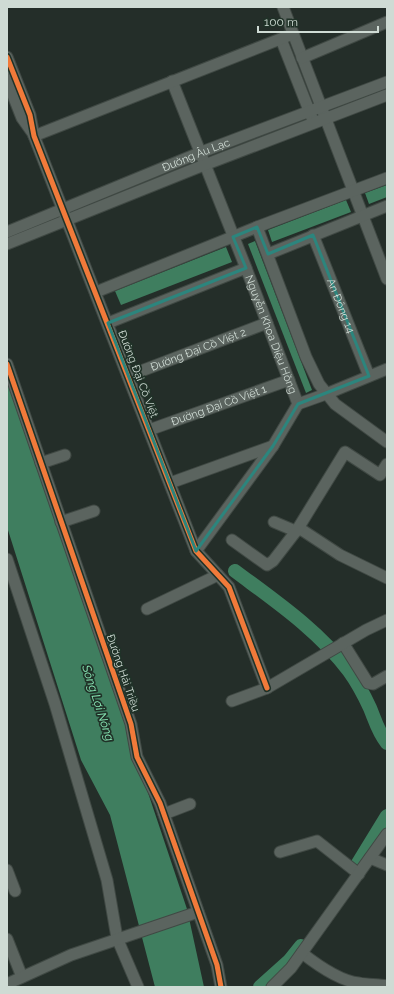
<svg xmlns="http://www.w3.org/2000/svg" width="394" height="994" font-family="Raleway,sans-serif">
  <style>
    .water { fill: #3f7e5f }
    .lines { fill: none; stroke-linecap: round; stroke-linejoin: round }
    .river { stroke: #3f7e5f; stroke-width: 14 }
    .minor-casing { stroke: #404944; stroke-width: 13 }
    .minor { stroke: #5b645f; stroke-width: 11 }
    .cycleway-casing { stroke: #203228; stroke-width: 8 }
    .cycleway { stroke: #f17a3a; stroke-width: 5 }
    .marked { fill: none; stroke: #2c857d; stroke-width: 3; stroke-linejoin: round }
    .labels { text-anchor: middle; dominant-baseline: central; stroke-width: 3.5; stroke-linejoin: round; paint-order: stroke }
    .street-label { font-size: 11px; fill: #cfdbd4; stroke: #203228 }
    .water-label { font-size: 12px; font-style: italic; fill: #8becb9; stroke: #203228 }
  </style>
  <rect width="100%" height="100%" fill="#242e29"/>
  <g class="water">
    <polygon points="387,185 387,197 369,204 365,193"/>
    <polygon points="346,200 351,212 272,242 268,230"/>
    <polygon points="255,241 312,390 306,393 248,244"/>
    <polygon points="226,247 232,262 121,305 115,291"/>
    <polygon points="7,372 187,909 204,987 155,987 110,815 81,760 7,527"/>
  </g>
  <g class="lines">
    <g class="river">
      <path d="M235 571C275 601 318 630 349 671 357 682 364 695 370 708 375 720 378 732 387 743"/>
      <polyline points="357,865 387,816"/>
      <polyline points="260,987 289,961 301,946"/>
    </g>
    <g class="minor-casing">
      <g id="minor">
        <polyline points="283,7 387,279"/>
        <polyline points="281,39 312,118"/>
        <polyline points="7,57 30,115 34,136 196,551 229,587 267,688"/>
        <polyline points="302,58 387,22"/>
        <polyline points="7,80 22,118 32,132"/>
        <path id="s1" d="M172 81 246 268 298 404 273 446 196 551"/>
        <polyline points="34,136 293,34"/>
        <polyline points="257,227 306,357 319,384 335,404 387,442"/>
        <path id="s2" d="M7 232 199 153 387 82"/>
        <path id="s3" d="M313 235 369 376"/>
        <polyline points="7,244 194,169 387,95"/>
        <polyline points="268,254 387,206"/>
        <polyline points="96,292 257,227 387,178"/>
        <polyline points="108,323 246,268"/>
        <polyline points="7,364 131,724 137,757 160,803 217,965 221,987"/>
        <path id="s4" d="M128 376 267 323"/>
        <polyline points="298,404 326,394 387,369"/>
        <path id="s5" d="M149 430 289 380"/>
        <polyline points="41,463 65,455"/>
        <polyline points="170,483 273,446"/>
        <polyline points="61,522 94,511"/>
        <polyline points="274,522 293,530 302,530 340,555 387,578"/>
        <polyline points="232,540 267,565 273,561 297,530 345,452 380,475 387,464"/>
        <polyline points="7,559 55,704 107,880 117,938 138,987"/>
        <polyline points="147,609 218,575"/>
        <polyline points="343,643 368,683 373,684 387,676"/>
        <polyline points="232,701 267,688 366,630 387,620"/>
        <polyline points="164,814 190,804"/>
        <polyline points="280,852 317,841 359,874"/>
        <polyline points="370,858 387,865"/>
        <polyline points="7,870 15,891"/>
        <polyline points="7,939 22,977"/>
        <path d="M302 953C316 964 340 981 359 983 369 985 377 984 387 986"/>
        <polyline points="7,984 71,955 198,912"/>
        <polyline points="272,987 291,968 387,834"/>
      </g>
    </g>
    <use href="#minor" class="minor"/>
    <g class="cycleway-casing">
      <g id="cycleway">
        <polyline points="7,57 30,115 34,136 196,551 229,587 267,688"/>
        <polyline points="7,364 131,724 137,757 160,803 217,965 221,987"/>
      </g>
    </g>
    <use href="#cycleway" class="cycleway"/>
  </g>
  <path class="marked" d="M257 227 268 254 313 235 369 376 298 404 273 446 196 551 108 323 246 268 233 237Z"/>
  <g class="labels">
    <g class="street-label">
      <text stroke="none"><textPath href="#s2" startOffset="204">Đường Âu Lạc</textPath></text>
      <text stroke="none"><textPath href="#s3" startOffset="76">An Đông 14</textPath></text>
      <text stroke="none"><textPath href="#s1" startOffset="272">Nguyễn Khoa Diệu Hồng</textPath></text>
      <text stroke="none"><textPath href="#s4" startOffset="75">Đường Đại Cồ Việt 2</textPath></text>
      <text transform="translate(138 374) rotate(69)">Đường Đại Cồ Việt</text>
      <text stroke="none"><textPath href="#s5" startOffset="74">Đường Đại Cồ Việt 1</textPath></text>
      <text transform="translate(123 673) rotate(71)">Đường Hải Triều</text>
    </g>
    <g class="water-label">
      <text transform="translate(98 703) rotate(72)">Sông Lợi Nông</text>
    </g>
  </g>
  <rect width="394" height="994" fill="none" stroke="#cfdbd4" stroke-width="16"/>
  <path d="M258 26v6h120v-6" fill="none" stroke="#cfdbd4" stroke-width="2"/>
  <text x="264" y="26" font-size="12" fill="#cfdbd4" stroke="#203228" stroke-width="3" paint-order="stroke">100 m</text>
</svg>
